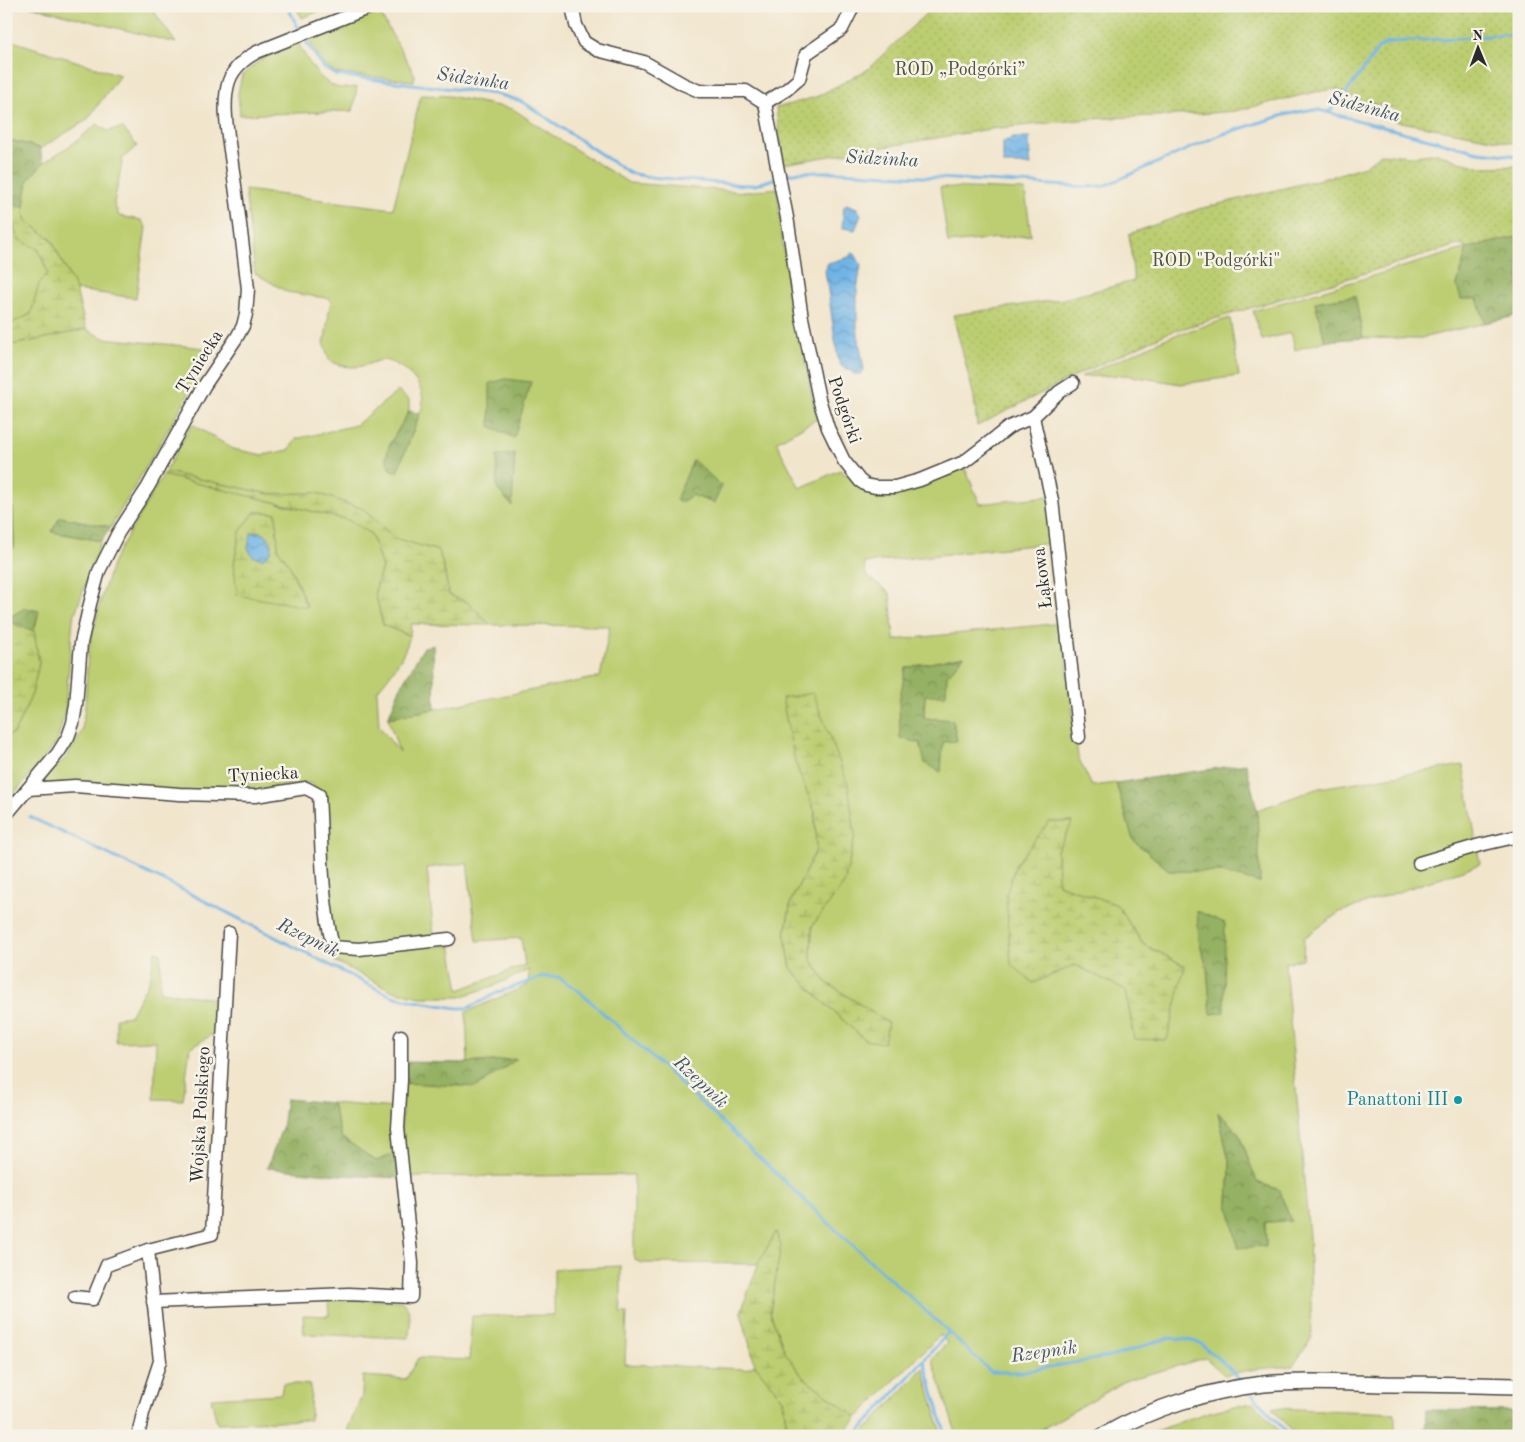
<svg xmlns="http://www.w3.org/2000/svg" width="1525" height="1442" font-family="'Old Standard TT',serif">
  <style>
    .grass { fill: #bcce71; stroke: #747c4e; fill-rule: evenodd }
    .forest { fill: url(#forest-crowns); stroke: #606e47 }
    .wetland { fill: url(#wetland-marsh); stroke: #747c4e }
    .garden { fill: url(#garden-dots); stroke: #747c4e }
    .water { fill: url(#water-waves); stroke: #4e7088 }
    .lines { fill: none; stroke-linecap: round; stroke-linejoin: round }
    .stream { stroke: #70b4e6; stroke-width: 3 }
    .minor-casing { stroke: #494743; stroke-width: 15 }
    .major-casing { stroke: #494743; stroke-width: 18 }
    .minor { stroke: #fff; stroke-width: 12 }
    .major { stroke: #fff; stroke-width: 15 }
    .culture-dot { fill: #0f9aa8; stroke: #f7f3e8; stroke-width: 2 }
    .labels { text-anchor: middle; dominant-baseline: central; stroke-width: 5; stroke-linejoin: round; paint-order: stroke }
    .park-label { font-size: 18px; fill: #4f543c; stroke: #f7f3e8 }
    .street-label { font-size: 18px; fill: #2b2b2b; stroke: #f7f3e8 }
    .culture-label { font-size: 18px; fill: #0d838f; stroke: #f7f3e8; text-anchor: end }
    .water-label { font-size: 19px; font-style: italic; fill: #405463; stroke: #f7f3e8 }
  </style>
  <defs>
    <pattern id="forest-crowns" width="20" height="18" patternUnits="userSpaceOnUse" patternTransform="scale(1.25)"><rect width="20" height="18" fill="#95b163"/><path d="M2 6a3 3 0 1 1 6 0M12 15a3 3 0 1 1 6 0" fill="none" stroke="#7a9052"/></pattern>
    <pattern id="wetland-marsh" width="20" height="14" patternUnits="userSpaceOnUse" patternTransform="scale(1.25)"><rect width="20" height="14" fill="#bcce71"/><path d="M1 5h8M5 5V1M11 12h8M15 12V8" fill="none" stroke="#a2b162"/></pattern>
    <pattern id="garden-dots" width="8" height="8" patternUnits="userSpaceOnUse" patternTransform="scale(1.25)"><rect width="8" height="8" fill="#bcce71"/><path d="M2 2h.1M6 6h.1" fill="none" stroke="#a2b162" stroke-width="1.8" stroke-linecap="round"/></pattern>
    <pattern id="water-waves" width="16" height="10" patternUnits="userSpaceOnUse" patternTransform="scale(1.25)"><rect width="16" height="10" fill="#70b4e6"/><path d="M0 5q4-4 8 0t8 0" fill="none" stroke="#5c93bb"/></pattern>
  </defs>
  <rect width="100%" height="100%" fill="#f7f3e8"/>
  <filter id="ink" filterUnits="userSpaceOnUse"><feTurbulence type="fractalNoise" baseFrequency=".02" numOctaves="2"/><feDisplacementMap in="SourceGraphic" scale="10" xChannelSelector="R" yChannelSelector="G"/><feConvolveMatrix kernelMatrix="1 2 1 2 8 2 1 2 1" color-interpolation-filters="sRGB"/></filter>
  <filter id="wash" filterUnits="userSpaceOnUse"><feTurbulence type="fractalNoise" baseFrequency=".0096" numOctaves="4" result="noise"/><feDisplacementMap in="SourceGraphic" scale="20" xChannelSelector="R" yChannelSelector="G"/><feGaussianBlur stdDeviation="1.12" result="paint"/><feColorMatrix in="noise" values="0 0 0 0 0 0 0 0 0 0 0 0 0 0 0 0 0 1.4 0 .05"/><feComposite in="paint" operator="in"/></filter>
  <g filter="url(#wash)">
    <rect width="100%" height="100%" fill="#f1e5cc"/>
    <g class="grass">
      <polygon points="30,6 150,6 176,43"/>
      <polygon points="295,6 332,6 302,18"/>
      <polygon points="378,10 415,75 414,81 335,73 322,63 308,38"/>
      <polygon points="6,39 120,75 87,120 41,148 6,139"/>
      <path d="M298 43C307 59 320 85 341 88 346 88 352 87 357 87L353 111 240 115 238 93 242 75 260 60Z"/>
      <path d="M421 95 449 96 513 109 549 133 629 183 746 192 777 188 783 246 817 419 776 442 800 488 840 470 869 493H883L964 466 980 504 1049 496 1052 543 864 563 866 575 890 593 894 640 1062 623 1078 757 1092 786 1116 783 1133 840 1170 871 1219 872 1260 882 1257 810 1319 788 1463 765 1480 864 1340 912 1304 938 1303 959 1285 963 1309 1236 1312 1338 1293 1366 1256 1369 1224 1375 1206 1358 1127 1380 1030 1436H957L932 1359 947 1343 940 1335 857 1418 802 1376 785 1352 770 1312 780 1246 776 1233 758 1264 641 1263 634 1259V1175L407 1177 401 1130 404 1083 516 1059 468 1063 466 1012 528 985 529 970 493 986 460 997H421L393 991 334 961 325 874 320 793 311 783 262 789 249 793 34 787 66 758 82 731 85 708 88 651 102 595 114 559 163 475 348 520 371 534 382 567 375 592 383 625 410 636C404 658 391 674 377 691L379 726 399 752 388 718 600 677 610 626 490 625 469 603 449 595 444 569 439 551 394 538 363 509 317 493 269 494 165 472 192 424 233 449 263 455 289 450 296 439 356 425 398 391 409 400V411L389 446C396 439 417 421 420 413 431 388 406 365 384 360 379 360 374 362 369 364 354 369 343 368 329 360L324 345 331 299 287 292 255 273 245 190 393 209ZM722 486 714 503 691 495ZM255 512 276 513 278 549 290 566 307 606 234 564 240 532ZM964 656 947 676 925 695 924 718 953 720 957 740 943 742 925 763 906 668ZM795 762 855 835 844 884 812 926 811 959 826 982 888 1023 865 1040 822 1001 791 968 785 936 791 901 816 850 815 812ZM1049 822H1073L1057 850 1058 884 1117 905 1143 944 1185 966 1134 1039 1126 990 1075 965 1033 983ZM467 863 477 941 521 938 525 965 459 990 451 945 435 947 427 868ZM1199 940 1224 1012 1211 1014 1207 968ZM1218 1113 1238 1132 1257 1182 1279 1190 1291 1221 1265 1222 1266 1246 1228 1203 1230 1165Z"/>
      <polygon points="97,124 107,131 123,128 137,146 123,158 114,203 119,216 141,220 146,227 136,298 76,290 51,239 25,220 24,206 28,180 43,163 74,143"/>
      <polygon points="940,187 1025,190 1031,235 948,243"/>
      <polygon points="6,205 11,205 13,225 18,238 38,249 48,273 39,284 31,314 6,326"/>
      <polygon points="1467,248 1457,286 1477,299 1485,323 1417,339 1363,338 1355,296 1315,302 1325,341 1295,350 1291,333 1262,340 1253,311"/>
      <polygon points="1230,318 1239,376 1181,384 1125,375 1081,377 1169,337"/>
      <polygon points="86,329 103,338 215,349 111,527 60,517 52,531 101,541 73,619 65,712 57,742 18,789 6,799 6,737 14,733 32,694 39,663 34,631 39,611 25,608 6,619 6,549 14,547 13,508 6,507 6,346 37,340"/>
      <polygon points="155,951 161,953 160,992 218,999 215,1033 190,1048 183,1100 154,1099 156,1041 116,1042 116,1018 130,1016 150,979"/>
      <polygon points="332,1103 395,1108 398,1153 376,1161 341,1137"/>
      <polygon points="621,1266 621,1313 627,1313 625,1364 746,1369 755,1365 783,1399 788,1436 348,1436 348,1428 362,1396 363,1376 406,1379 418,1358 469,1360 472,1316 554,1315 554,1269"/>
      <path d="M328 1299 401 1301C413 1310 410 1323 409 1338L304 1334 303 1315 329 1316Z"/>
      <polygon points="923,1368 942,1436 860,1436"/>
      <polygon points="283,1383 311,1385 310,1420 217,1423 211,1398 281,1394"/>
      <path d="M1254 1403 1284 1436H1146C1180 1421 1217 1407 1254 1403Z"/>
      <polygon points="1272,1408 1395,1413 1395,1436 1296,1436"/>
    </g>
    <g class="forest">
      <polygon points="6,139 40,148 43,163 28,180 24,206 6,205"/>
      <polygon points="1519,236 1519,315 1485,323 1478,299 1461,299 1457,286 1467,248"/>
      <polygon points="1355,296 1363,338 1325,341 1315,302"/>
      <polygon points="506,379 531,382 514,438 490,426 490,383"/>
      <polygon points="409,411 420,414 397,472 390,469 386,458 389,446"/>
      <polygon points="515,453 512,506 497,489 497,456"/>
      <polygon points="693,460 722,486 714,503 692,495 680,503 676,500"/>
      <polygon points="6,507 13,508 14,548 6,549"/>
      <polygon points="60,517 111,527 101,541 52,532"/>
      <polygon points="25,608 39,611 34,631 6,621 6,619"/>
      <polygon points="433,645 435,709 388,718 401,686 424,647"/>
      <polygon points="964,656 947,676 946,695 925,695 924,718 953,720 957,741 943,742 941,772 925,763 920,743 900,738 899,701 906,668"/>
      <polygon points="1246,764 1257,810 1260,883 1219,872 1170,871 1133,840 1116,783"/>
      <polygon points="1197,911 1225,923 1224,1012 1211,1014 1207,968 1199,940"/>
      <polygon points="517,1059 477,1087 404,1083 404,1062 468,1063"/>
      <polygon points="286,1099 332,1103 341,1137 376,1161 398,1153 400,1178 340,1175 267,1168 282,1128"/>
      <polygon points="1218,1112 1238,1132 1257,1182 1279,1190 1291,1221 1265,1222 1266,1246 1238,1248 1228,1203 1230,1165"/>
      <polygon points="1426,1410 1519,1411 1519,1436 1425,1436"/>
    </g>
    <g class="wetland">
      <polygon points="11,205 24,206 25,220 51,239 76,290 86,329 37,340 6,346 6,326 31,314 39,284 48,273 38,249 18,239 13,225"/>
      <polygon points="165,472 269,494 317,493 363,509 394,538 439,551 444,569 449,595 469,603 490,625 411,624 410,636 383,625 375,592 382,567 371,534 348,520 163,475"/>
      <polygon points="255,512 276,513 278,549 290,566 307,607 237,595 234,564 240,532"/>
      <polygon points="6,621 34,631 39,663 32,694 14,733 6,737"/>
      <polygon points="813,693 848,784 855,835 844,884 812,926 811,959 826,982 888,1023 884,1043 865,1040 822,1001 791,968 785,936 791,901 816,850 815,812 795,762 782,698"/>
      <polygon points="1049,822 1073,822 1057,850 1058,884 1117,905 1143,944 1185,966 1167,1040 1134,1039 1126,990 1075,965 1033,983 1011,964 1006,895 1016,864"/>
      <polygon points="776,1232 781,1246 770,1312 785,1352 802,1376 857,1418 841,1436 788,1436 783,1399 755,1365 741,1312 758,1264"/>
    </g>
    <g class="garden">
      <polygon points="934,6 1519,6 1519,144 1396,121 1393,108 1361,101 1336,89 1315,92 1235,111 1198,114 1090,119 990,129 783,164 776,108 816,97 867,70"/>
      <polygon points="1437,153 1459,162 1481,167 1519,166 1519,236 1467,248 1461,244 1168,333 1079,374 977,426 974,397 953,315 1063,299 1134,281 1129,234 1199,209 1333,176 1365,166 1380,154 1415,156"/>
    </g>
    <g class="water">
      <polygon points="1013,138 1030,138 1029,146 1031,166 1019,164 1003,164 1003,142"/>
      <polygon points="846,204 857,208 861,215 855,230 843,228 842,227 844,206"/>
      <polygon points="852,253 855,254 861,265 857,290 857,327 864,370 861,374 853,374 852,371 841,366 838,360 825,270 828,263 849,257"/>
      <polygon points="260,532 267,536 272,544 271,552 262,559 252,556 248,547 251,533"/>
    </g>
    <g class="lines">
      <g class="stream">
        <polyline points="287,6 300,31"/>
        <polyline points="303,37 323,67 335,75 496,94 518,100 526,104 629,173 650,177 744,185 755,185 777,178"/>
        <polyline points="1328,112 1340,102 1378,49 1385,44 1393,42 1519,34"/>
        <polyline points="783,176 799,172 839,172 1085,187 1104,186 1220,135 1284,115 1308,110 1319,110 1478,152 1519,156"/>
        <polyline points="30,817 179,888 369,985 392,996 414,1001 457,1008 468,1008 497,993 536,979 544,977 558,977 579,991 690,1092 837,1231 949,1332 991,1372 1020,1372 1114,1356 1168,1338 1183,1339 1200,1343 1230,1369 1241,1382"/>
        <polyline points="924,1361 946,1436"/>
        <polyline points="1248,1390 1290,1436"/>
        <polyline points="855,1436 949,1332"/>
      </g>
    </g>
  </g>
  <g filter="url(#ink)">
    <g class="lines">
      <g class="minor-casing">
        <g id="minor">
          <polyline points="572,6 576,25 584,42 597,50 644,62 683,84 699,91 746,91 765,103 786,90 799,79 806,54 842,29 852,9 851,6"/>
          <polyline points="765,103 788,223 802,318 819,399 828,428 844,461 860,481 866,485 875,487 895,487 920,480 964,462 1009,427 1033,417 1059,392 1073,383"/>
          <polyline points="1033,417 1052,500 1079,737"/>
          <path d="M28 789 75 786 179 794 255 796 306 788 319 795C322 846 321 898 333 947L359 949 449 939"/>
          <path d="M6 815 58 753 68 737 73 723 76 705 81 643 90 604 99 571 118 533 148 487 204 386 237 337 243 326 246 314 248 289C243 248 238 206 232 164 229 140 221 105 229 81 234 67 244 59 257 52L373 6"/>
          <polyline points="1419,863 1480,845 1519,836"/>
          <polyline points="75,1297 93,1299 107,1265 148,1250"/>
          <polyline points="153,1302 349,1294 411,1297 412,1263 398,1128 401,1080 401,1036"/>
          <polyline points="138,1436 143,1413 160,1361 148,1250 212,1234 229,933"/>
        </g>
      </g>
      <g class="major-casing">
        <path id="major" d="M1103 1436C1151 1408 1208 1390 1264 1384 1304 1380 1346 1383 1386 1384 1430 1384 1474 1385 1519 1386"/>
      </g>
      <use href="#minor" class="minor"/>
      <use href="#major" class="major"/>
    </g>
  </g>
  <circle class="culture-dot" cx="1458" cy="1100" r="5"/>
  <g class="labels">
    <g class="park-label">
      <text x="960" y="70">ROD „Podgórki”</text>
      <text x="1216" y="261">ROD "Podgórki"</text>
    </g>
    <g class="street-label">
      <text transform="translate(200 362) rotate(-58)">Tyniecka</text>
      <text transform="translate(844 410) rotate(71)">Podgórki</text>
      <text transform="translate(1043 578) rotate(-97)">Łąkowa</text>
      <text transform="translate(263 775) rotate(-3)">Tyniecka</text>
      <text transform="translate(201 1115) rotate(-87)">Wojska Polskiego</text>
    </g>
    <g class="culture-label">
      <text x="1448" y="1100">Panattoni III</text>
    </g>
    <g class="water-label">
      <text transform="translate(473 80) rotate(8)">Sidzinka</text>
      <text transform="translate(1364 108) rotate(15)">Sidzinka</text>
      <text transform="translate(882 160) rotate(3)">Sidzinka</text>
      <text transform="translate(308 939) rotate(26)">Rzepnik</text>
      <text transform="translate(700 1083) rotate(43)">Rzepnik</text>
      <text transform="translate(1044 1353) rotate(-8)">Rzepnik</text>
    </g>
  </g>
  <rect width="1525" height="1442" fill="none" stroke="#f7f3e8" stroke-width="25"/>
  <g transform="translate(1478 48) rotate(359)" stroke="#f7f3e8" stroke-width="4" paint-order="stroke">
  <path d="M0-4L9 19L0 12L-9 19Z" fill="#2b2b2b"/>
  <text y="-8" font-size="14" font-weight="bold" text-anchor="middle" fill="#2b2b2b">N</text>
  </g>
</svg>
